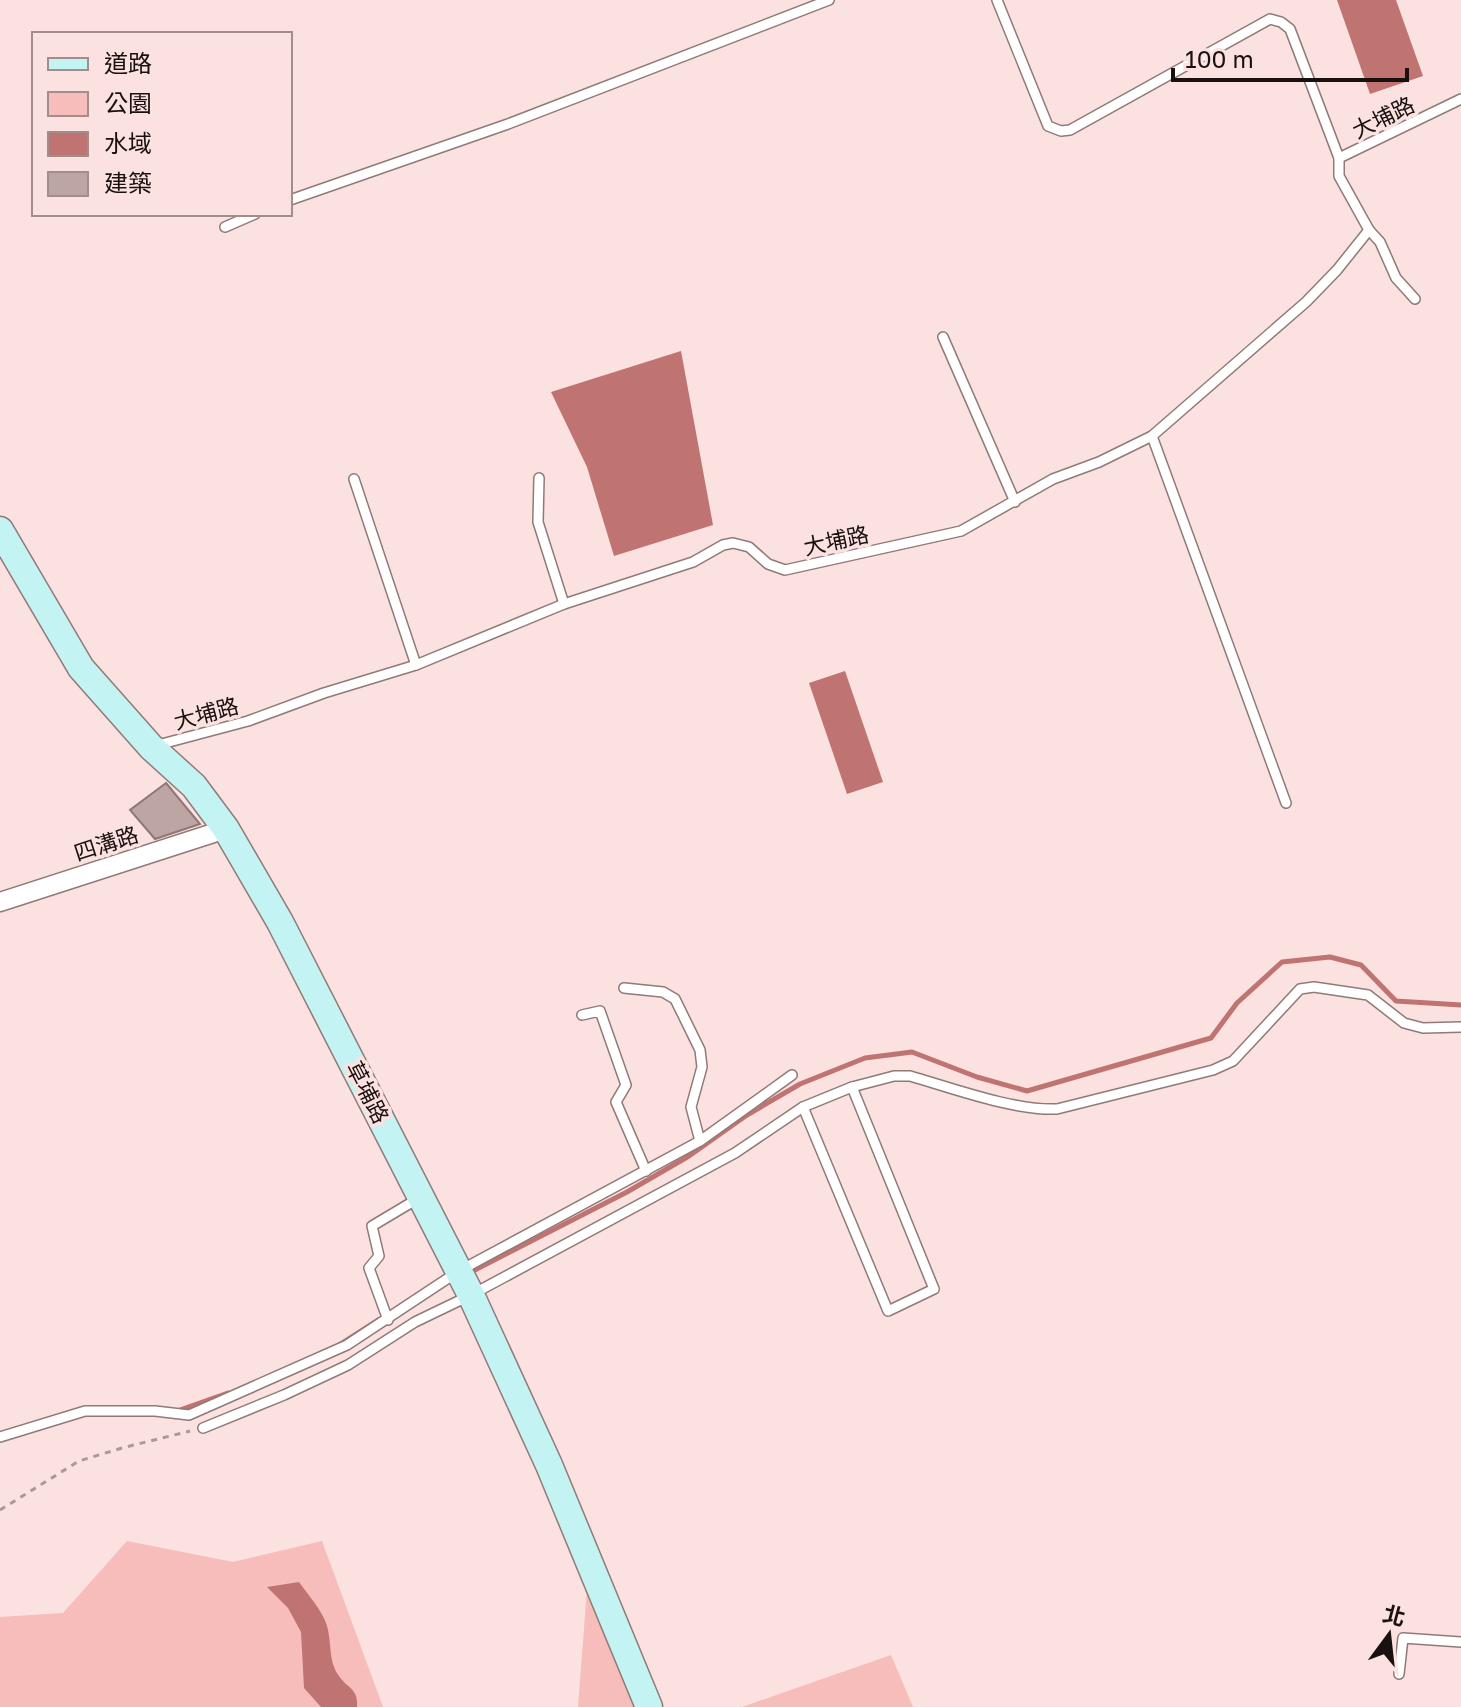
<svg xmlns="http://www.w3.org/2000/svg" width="1461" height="1707" font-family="'Golos Text','Noto Sans TC',sans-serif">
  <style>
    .green { fill: #f6bdba }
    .water { fill: #c07471 }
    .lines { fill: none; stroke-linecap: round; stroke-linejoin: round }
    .stream { stroke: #c07471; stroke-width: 5 }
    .building { fill: #bda5a3; stroke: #8e7776; stroke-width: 2 }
    .lane-casing { stroke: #907a78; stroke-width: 12 }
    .street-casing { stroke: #907a78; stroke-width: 21 }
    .secondary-casing { stroke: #907a78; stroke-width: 29 }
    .path { stroke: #ac9896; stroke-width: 3; stroke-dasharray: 6 6; stroke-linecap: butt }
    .lane { stroke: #fff; stroke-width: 9 }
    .street { stroke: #fff; stroke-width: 18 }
    .secondary { stroke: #c3f4f3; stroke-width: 26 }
    .labels { text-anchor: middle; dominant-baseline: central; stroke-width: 7; stroke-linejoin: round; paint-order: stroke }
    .street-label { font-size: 22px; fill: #191110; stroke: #fbe1df }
  </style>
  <rect width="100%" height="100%" fill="#fbe1df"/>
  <g class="green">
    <polygon points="127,1541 233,1562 322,1541 383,1707 0,1707 0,1617 63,1613"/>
    <polygon points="589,1563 649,1707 578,1707"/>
    <polygon points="891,1655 913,1707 742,1707"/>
  </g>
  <g class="water">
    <polygon points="1337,0 1396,0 1423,76 1370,94"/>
    <polygon points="681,351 713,525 614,556 587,467 551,392"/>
    <polygon points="845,671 883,782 847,794 809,683"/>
    <path d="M299 1582C308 1595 323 1611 327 1626 332 1643 328 1661 339 1676 347 1688 359 1689 357 1707H321L304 1688 301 1632 288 1608 267 1587Z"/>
  </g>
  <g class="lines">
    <g class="stream">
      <polyline points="469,1273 627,1192 689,1156 747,1115 800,1084 865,1058 912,1052 977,1077 1027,1091 1211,1038 1237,1003 1282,962 1330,957 1361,965 1396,1001 1461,1005"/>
      <polyline points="339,1345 378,1320"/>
      <polyline points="177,1411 228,1393"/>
    </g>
  </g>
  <polygon class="building" points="166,783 200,824 155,839 130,810"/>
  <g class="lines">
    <g class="lane-casing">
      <g id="lane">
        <polyline points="997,0 1048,126 1061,131 1070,130 1270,19 1281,22 1290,29 1339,158 1461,99"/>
        <polyline points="1339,158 1339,176 1369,230 1380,242 1396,278 1415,299"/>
        <polyline points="290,200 508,124 829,0"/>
        <polyline points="225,227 255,214"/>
        <polyline points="943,337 1015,502"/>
        <polyline points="1152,436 1286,803"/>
        <polyline points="539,478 538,522 564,604"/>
        <polyline points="354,479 416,665"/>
        <polyline points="154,746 248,721 324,693 416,665 564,604 693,562 723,545 733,543 749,547 768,564 785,570 961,531 1053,479 1099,462 1152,436 1306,302 1337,270 1369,230"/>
        <polyline points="624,988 663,992 675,999 700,1050 702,1067 691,1107 700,1141"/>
        <polyline points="582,1015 600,1011 626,1085 616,1102 646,1171"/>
        <polyline points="803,1107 888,1311 934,1289 852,1087"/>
        <polyline points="388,1320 369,1268 379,1256 372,1226 419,1198"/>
        <path d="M203 1428 284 1395 348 1365 415 1322 471 1295 735 1153 803 1107 852 1087 894 1076H910C952 1088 1014 1111 1057 1109L1213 1070 1233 1061 1300 989 1314 987 1368 995 1404 1023 1423 1028 1461 1027"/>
        <polyline points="0,1437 85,1411 155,1411 189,1415 347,1345 459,1271 700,1141 792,1075"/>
        <polyline points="1399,1674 1403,1638 1461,1642"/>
      </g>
    </g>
    <g class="street-casing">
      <polyline id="street" points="0,902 226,829"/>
    </g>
    <g class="secondary-casing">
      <polyline id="secondary" points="0,530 81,668 151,747 194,786 226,829 280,922 471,1295 549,1465 649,1707"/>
    </g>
    <polyline class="path" points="0,1510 79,1461 122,1448 190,1431"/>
    <use href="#lane" class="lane"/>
    <use href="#street" class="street"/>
    <use href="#secondary" class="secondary"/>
  </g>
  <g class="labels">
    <g class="street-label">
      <text transform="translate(1383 117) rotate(-26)">大埔路</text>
      <text transform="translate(836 540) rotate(-12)">大埔路</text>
      <text transform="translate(206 713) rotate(-15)">大埔路</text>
      <text transform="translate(106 843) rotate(-18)">四溝路</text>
      <text transform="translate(368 1092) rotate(63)">草埔路</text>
    </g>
  </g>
  <rect x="32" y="32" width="260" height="184" fill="#fbe1df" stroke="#a18e8c" stroke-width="2"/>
  <rect x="48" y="58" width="40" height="12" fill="#c3f4f3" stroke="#a18e8c" stroke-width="2"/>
  <text x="104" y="72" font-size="24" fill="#191110">道路</text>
  <rect x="48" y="92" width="40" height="24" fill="#f6bdba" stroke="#a18e8c" stroke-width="2"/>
  <text x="104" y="112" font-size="24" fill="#191110">公園</text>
  <rect x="48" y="132" width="40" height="24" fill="#c07471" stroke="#a18e8c" stroke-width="2"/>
  <text x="104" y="152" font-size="24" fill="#191110">水域</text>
  <rect x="48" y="172" width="40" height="24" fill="#bda5a3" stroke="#a18e8c" stroke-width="2"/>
  <text x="104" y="192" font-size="24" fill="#191110">建築</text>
  <g transform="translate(1389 1635) rotate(15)" stroke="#fbe1df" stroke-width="6" paint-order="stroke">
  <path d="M0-6L14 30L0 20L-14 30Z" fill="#191110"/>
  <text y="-12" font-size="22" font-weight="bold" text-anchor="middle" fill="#191110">北</text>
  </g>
  <path d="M1173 68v12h234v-12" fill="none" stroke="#191110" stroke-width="4"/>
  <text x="1185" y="68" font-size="24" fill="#191110" stroke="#fbe1df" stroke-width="6" paint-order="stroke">100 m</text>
</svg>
